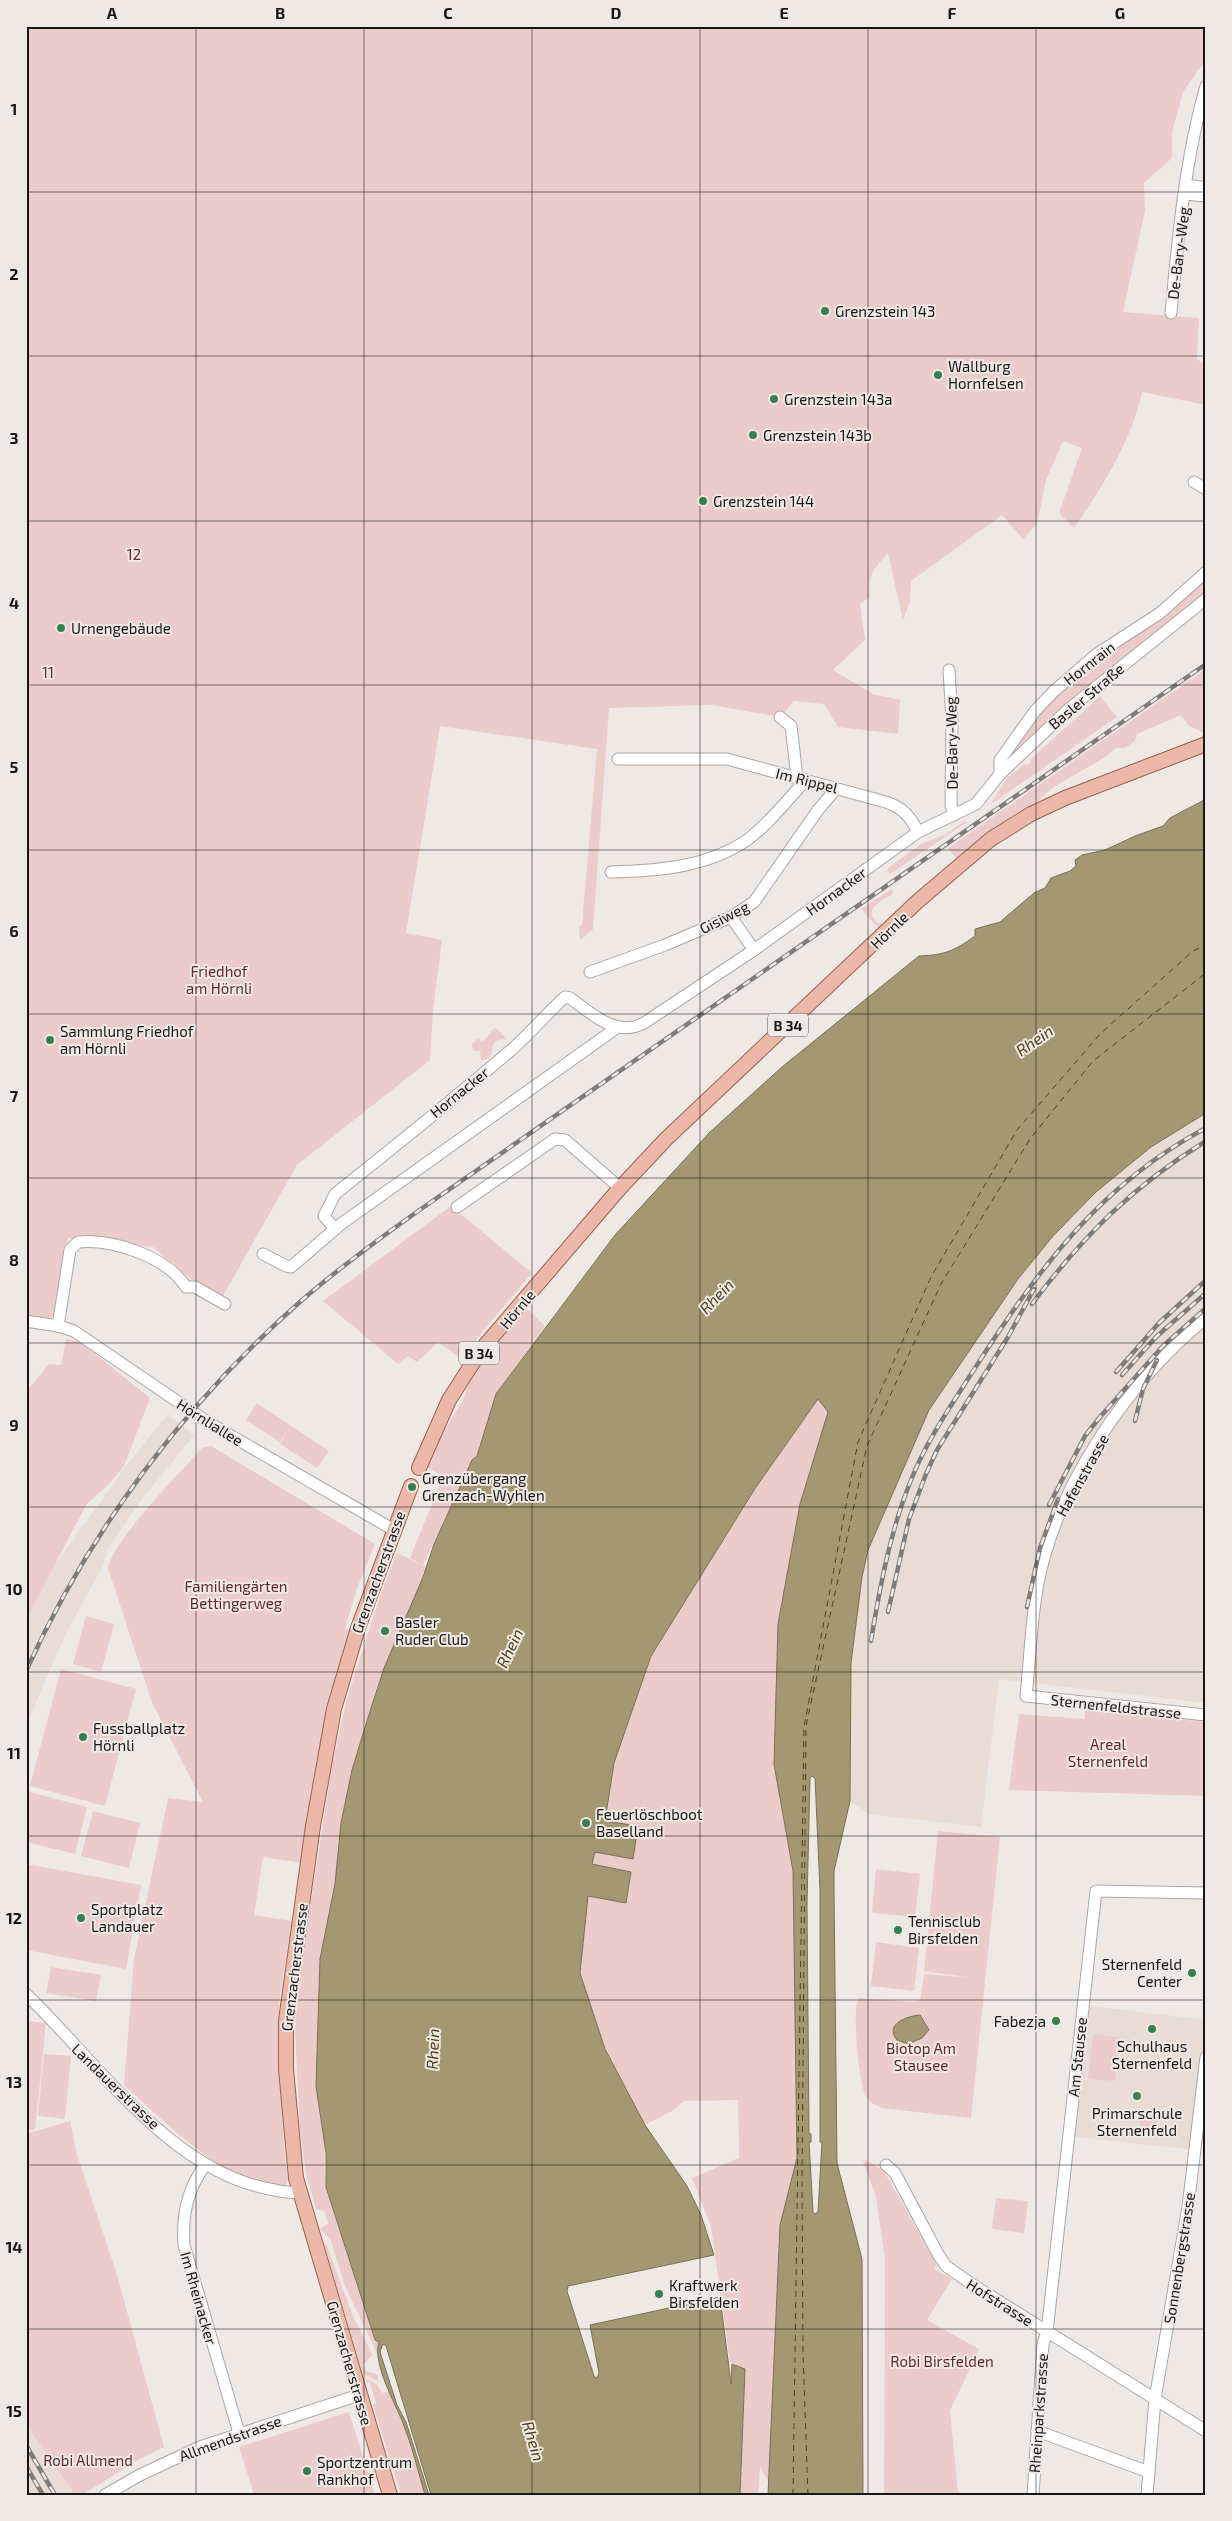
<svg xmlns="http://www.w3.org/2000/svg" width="1232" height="2521" font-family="'Exo 2',sans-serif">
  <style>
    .built { fill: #e9dcd4 }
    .green { fill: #eccbcb }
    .water { fill: #a39872; stroke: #7a7156; fill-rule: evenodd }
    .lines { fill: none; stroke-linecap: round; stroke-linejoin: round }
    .ferry { stroke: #4f4212; stroke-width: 1; stroke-dasharray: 6 5; stroke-linecap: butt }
    .minor-casing { stroke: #aca6a3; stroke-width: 13 }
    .major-casing { stroke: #9a6050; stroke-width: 16 }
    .minor { stroke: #fff; stroke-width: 11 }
    .major { stroke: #ecb8a9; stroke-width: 14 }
    .rail-casing { stroke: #807c7a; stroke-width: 4.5 }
    .rail { stroke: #efe9e5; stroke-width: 2.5; stroke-dasharray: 8; stroke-linecap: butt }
    .grid { fill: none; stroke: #191716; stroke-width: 1; stroke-opacity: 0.55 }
    .poi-dot { fill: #36804e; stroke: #efe9e5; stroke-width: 2 }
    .labels { text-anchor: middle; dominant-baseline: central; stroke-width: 4; stroke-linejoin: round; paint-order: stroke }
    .shield { fill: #efe9e5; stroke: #595654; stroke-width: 1 }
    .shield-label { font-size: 14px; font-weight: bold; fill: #191716 }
    .street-label { font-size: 15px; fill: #191716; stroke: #efe9e5 }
    .poi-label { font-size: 15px; fill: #191716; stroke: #efe9e5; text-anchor: start }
    .park-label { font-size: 15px; fill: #63292d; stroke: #efe9e5 }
    .water-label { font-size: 16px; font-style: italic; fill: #4f4212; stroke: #efe9e5 }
    .neatline { fill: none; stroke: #191716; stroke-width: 2 }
    .grid-label { font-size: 16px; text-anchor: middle; font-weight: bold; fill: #191716 }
  </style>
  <rect width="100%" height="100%" fill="#efe9e5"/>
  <g class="built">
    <polygon points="1206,1113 1206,1703 999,1679 981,1827 869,1814 850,1801 851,1663 855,1617 868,1550 929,1410 1018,1279 1053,1236 1096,1192 1151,1147"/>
    <polygon points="168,1414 194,1435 142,1499 107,1550 103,1566 67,1631 26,1725 26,1620 52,1569 126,1466"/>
    <polygon points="1083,2005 1206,2020 1206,2057 1195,2150 1068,2136"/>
    <polygon points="26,2424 43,2446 75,2495 26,2495"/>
  </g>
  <g class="green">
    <path d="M26 26H1206V59L1183 92 1172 132V158L1144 183 1145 211 1123 312 1199 318 1197 359 1206 366V405L1142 392C1131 442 1103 486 1074 528L1059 513 1082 448 1063 441 1046 480 1037 524 1023 539 1002 515 911 581 910 601 903 620 888 553C873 570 868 574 870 597L860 604 865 640 833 670 873 694 900 700 898 734 838 727 824 704 794 701 780 717 712 705 609 708 593 929 580 940 579 927 582 925 597 749 440 726 406 933 442 940 433 1010 430 1060 297 1165 223 1296H218L199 1286 153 1247 70 1238 68 1239 58 1303 54 1316 48 1318 26 1314Z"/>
    <polygon points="1206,577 1206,592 1073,699 1007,759 1032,719 1075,680 1157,619"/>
    <polygon points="1206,669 1206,732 1203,733 1188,725 1181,715 1137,734 1135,741 1125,748 1115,748 1107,756 1054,787 1027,810 982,836 956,858 948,848"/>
    <polygon points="1100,696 1117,717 990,805 1007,778 1025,764 1028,765 1031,762 1030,760"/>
    <polygon points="966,820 967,822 890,874 887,872 888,868 921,844 946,834"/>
    <path d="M892 889 893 894C881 901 862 909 878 923H883L878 928 861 909Z"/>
    <path d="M494 1028 498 1029 506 1039C489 1039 495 1049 489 1059L481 1060 480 1051 473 1050 472 1044 478 1038 481 1041 485 1040Z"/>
    <polygon points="451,1206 532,1273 478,1337 463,1360 438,1342 417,1362 408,1356 398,1364 323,1301"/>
    <polygon points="527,1309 545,1326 496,1394 477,1456 472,1460 423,1565 425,1567 422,1578 377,1685 352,1770 341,1823 335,1884 324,2170 326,2187 374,2340 380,2342 377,2353 344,2284 331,2241 320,2229 328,2224 324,2211 316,2209 306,2174 300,2129 295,2030 298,1984 332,1766 347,1699 381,1593 397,1553 422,1565 410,1558 443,1477 421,1463 423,1459 431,1462 443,1433 463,1400 469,1382 487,1356"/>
    <polygon points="66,1339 80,1342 150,1398 124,1466 111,1482 86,1505 26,1620 26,1392 49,1364 61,1365"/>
    <polygon points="818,1399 828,1412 800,1504 774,1764 793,1871 797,2158 780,2225 769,2483 760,2467 758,2495 740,2495 745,2369 730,2362 711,2226 692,2178 739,2158 738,2100 684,2101 672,2111 645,2125 605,2049 580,1973 588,1896 626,1902 592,1864 595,1852 633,1859 605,1822 614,1763 651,1656 756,1487"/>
    <polygon points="257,1403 329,1451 317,1468 280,1444 288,1431 280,1442 246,1420"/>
    <path d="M211 1446 375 1544 356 1591 345 1629 349 1630 329 1704 325 1705 328 1711 317 1758 301 1863 263 1857 254 1915 292 1921 280 1994 278 2022 284 2150 288 2180 285 2187C266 2184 239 2177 221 2166 186 2143 154 2113 124 2085L134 1959 168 1798 203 1802 152 1703 108 1568C112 1541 181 1472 202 1448Z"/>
    <polygon points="86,1616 114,1624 101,1672 73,1664"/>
    <polygon points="61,1669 136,1689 105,1806 30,1786"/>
    <polygon points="1085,1710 1206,1722 1206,1796 1009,1790 1019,1714 1085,1719"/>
    <polygon points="26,1791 87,1807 75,1854 26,1842"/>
    <polygon points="93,1811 140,1823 129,1868 81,1856"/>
    <path d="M938 1831 1000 1837 971 2118 881 2108C876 2105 870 2103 866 2097 859 2084 852 2012 858 1998L914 2002 920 2000 924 1974 973 1978 924 1971Z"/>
    <polygon points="26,1864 141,1885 126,1969 26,1950"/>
    <polygon points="876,1869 920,1874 915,1917 872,1913"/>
    <polygon points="876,1942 919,1948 914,1991 871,1986"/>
    <polygon points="51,1967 101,1975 96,2001 46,1993"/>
    <polygon points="26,2021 46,2023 35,2130 26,2130"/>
    <polygon points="1093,2034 1120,2037 1115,2081 1088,2079"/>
    <polygon points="44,2054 71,2056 65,2119 38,2116"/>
    <circle cx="1148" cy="2121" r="9"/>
    <polygon points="70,2121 76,2151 117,2275 164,2447 136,2461 82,2495 75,2495 26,2424 26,2134"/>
    <polygon points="867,2160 884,2171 937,2265 934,2269 952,2279 927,2320 979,2349 950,2411 958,2492 970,2495 884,2495 885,2260 876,2196 863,2161"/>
    <polygon points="996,2198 1028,2201 1024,2233 992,2229"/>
    <polygon points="326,2243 353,2316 371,2352 372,2355 363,2365 366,2371 377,2374 379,2382 363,2374 324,2244"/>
    <polygon points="367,2379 377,2384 382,2393 389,2391 403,2423 425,2495 401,2495 373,2405 376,2403 370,2383 366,2382"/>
    <polygon points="349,2412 375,2495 254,2495 239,2447"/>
  </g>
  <g class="water">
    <path d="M1206 799V1113L1151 1147 1096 1192 1053 1236 1018 1279 929 1410 868 1550 862 1577 851 1663 850 1801 834 1871V1890L837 2163 862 2259 863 2495H768L780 2225 797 2158 793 1871 774 1764 778 1624 800 1504 828 1412 818 1399 756 1487 651 1656 614 1763 605 1821 638 1826 633 1859 595 1852 592 1864 631 1872 626 1903 588 1896 580 1973 605 2049 645 2125 687 2186 701 2215 714 2255 568 2286 567 2291 594 2376 597 2378 599 2373 590 2325 720 2297 731 2384 732 2364 745 2369 740 2495H431L386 2346 383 2344 380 2352 397 2405 406 2422 429 2495H425C418 2471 412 2446 403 2423 395 2403 372 2363 379 2342L375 2340 326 2187V2153L316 2086 320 1959 335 1884 341 1823 352 1770 370 1711 384 1668 423 1577 434 1544 472 1460 477 1456 496 1394 615 1235 710 1132 782 1067 919 956C945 955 954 951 975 936V929L1000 922 1034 893 1045 888 1051 878 1070 871 1076 866 1075 860 1082 855 1105 850 1135 836 1163 826 1170 818ZM812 1776 815 1778 820 1890V2142H822L818 2212 815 2214 813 2212 809 2142H811V2134L809 2133 807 1904 810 1778Z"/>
    <path d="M920 2015 929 2030 922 2038 908 2044 897 2040C884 2024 907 2016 920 2015Z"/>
  </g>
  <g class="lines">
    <g class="ferry">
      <polyline points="793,2495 804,1727 858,1442 931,1277 1017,1130 1100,1034 1193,951 1206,945"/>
      <polyline points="808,2495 803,2354 802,2181 806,1726 867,1446 941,1284 1030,1139 1093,1061 1206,973"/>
    </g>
    <g class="minor-casing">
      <g id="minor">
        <polyline points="1187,185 1206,188"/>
        <polyline points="1185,194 1206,196"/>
        <path d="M1171 313C1178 237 1185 159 1206 86"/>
        <polyline points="1194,482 1206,489"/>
        <polyline points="949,670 952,721 951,805 954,815"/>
        <polyline points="780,717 791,726 797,777"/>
        <path d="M618 759H727L886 802C903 808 910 816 918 832"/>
        <polyline points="1000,774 1000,760 1035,711 1054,691 1097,654 1160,613 1206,572"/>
        <path d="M611 872C657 871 708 867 747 840 769 824 788 799 806 780"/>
        <polyline points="731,917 754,950"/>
        <polyline points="590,972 665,945 731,917 754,902 818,810 836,789"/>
        <polyline points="457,1207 555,1139 565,1140 620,1188"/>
        <path d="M335 1229 324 1216 335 1194C394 1147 453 1100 510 1051 530 1034 546 1014 565 997L570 998C592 1014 616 1038 644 1023L754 950 918 832 976 804 1000 774 1070 708 1206 599"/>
        <polyline points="263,1254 286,1266 291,1267 341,1224 615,1029"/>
        <path d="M1206 1318C1128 1382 1058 1483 1038 1583 1031 1620 1030 1659 1026 1696L1206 1715"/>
        <polyline points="26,1321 58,1326 74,1331 209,1423 394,1530"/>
        <path d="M58 1326 70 1250 78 1242C113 1239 166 1256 186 1287H195L225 1304"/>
        <path d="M26 1994C95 2060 168 2168 265 2188 276 2190 288 2194 299 2192"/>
        <path d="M205 2165C187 2190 182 2215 184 2245L239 2433"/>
        <polyline points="886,2165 895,2173 938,2254 946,2266 973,2285 1206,2431"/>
        <polyline points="1037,2431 1149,2472"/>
        <polyline points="105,2495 140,2475 200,2447 359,2395"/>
        <polyline points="1033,2495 1043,2344 1047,2332 1096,1891 1206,1893"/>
        <polyline points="1147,2495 1155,2399 1188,2207 1206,2057"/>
      </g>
    </g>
    <g class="major-casing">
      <g id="major">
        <polyline points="419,1468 449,1400 481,1350 620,1188 666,1139 918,901 991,839 1031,814 1065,798 1206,744"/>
        <polyline points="390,2495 296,2178 286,2069 286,2020 313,1826 334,1709 358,1628 411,1486"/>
      </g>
    </g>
    <use href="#minor" class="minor"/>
    <use href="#major" class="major"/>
    <g class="rail-casing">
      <g id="rail">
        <path d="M1032 1304C1083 1236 1133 1186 1206 1141"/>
        <polyline points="1116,1372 1159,1323 1206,1280"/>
        <polyline points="1122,1375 1156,1337 1206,1293"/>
        <polyline points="1135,1421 1143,1389 1157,1360"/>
        <polyline points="1049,1505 1085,1436 1100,1417 1163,1346 1206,1308"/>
        <polyline points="1027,1607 1040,1548 1058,1499"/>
        <polyline points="888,1612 909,1519 926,1474 937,1450 1008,1337 1034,1289"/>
        <path d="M871 1641C880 1586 890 1532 911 1480 927 1440 952 1404 975 1368 1038 1270 1100 1184 1206 1128"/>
        <path d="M26 1671C90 1530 185 1403 301 1301 339 1268 380 1238 421 1209L1206 664"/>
        <polyline points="26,2445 55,2495"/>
        <polyline points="26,2466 43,2495"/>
      </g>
    </g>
    <use href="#rail" class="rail"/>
  </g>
  <path class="grid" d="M196 26V2495M364 26V2495M532 26V2495M700 26V2495M868 26V2495M1036 26V2495M26 192H1206M26 356H1206M26 521H1206M26 685H1206M26 850H1206M26 1014H1206M26 1178H1206M26 1343H1206M26 1507H1206M26 1672H1206M26 1836H1206M26 2000H1206M26 2165H1206M26 2329H1206"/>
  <g class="poi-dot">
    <circle cx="825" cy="311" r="5"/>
    <circle cx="938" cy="375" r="5"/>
    <circle cx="774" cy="399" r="5"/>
    <circle cx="753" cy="435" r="5"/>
    <circle cx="703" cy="501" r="5"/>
    <circle cx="61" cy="628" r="5"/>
    <circle cx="50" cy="1040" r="5"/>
    <circle cx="412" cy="1487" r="5"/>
    <circle cx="385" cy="1631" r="5"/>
    <circle cx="83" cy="1737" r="5"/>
    <circle cx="586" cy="1823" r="5"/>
    <circle cx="81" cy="1918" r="5"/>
    <circle cx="898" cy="1930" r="5"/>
    <circle cx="1192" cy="1973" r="5"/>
    <circle cx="1056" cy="2021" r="5"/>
    <circle cx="1152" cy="2029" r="5"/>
    <circle cx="1137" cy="2096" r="5"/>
    <circle cx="659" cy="2294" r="5"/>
    <circle cx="307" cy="2471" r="5"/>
  </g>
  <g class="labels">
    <g class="shield">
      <rect x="768" y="1013.5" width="40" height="23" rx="4"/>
      <rect x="459" y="1341.5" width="40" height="23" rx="4"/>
    </g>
    <g class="shield-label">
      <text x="788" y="1025">B 34</text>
      <text x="479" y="1353">B 34</text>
    </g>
    <g class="street-label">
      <text transform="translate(1178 253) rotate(-83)">De-Bary-Weg</text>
      <text transform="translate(1089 663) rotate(-38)">Hornrain</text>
      <text transform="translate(1086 696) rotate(-40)">Basler Straße</text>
      <text transform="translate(951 743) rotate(-91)">De-Bary-Weg</text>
      <text transform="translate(807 780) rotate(14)">Im Rippel</text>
      <text transform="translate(836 891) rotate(-36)">Hornacker</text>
      <text transform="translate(724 917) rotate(-27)">Gisiweg</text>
      <text transform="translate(889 930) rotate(-44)">Hörnle</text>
      <text transform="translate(459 1092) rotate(-39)">Hornacker</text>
      <text transform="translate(517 1309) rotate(-50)">Hörnle</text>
      <text transform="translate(210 1422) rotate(32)">Hörnliallee</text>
      <text transform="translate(1082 1475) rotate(-61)">Hafenstrasse</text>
      <text transform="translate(378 1572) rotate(-70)">Grenzacherstrasse</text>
      <text transform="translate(1116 1706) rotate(6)">Sternenfeldstrasse</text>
      <text transform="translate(294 1967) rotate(-83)">Grenzacherstrasse</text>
      <text transform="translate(1077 2057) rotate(-84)">Am Stausee</text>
      <text transform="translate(116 2086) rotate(44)">Landauerstrasse</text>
      <text transform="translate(1179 2258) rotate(-81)">Sonnenbergstrasse</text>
      <text transform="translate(199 2298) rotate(74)">Im Rheinacker</text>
      <text transform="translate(1000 2302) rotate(32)">Hofstrasse</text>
      <text transform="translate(350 2363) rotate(74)">Grenzacherstrasse</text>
      <text transform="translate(1038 2413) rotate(-86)">Rheinparkstrasse</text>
      <text transform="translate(230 2438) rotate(-20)">Allmendstrasse</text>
    </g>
    <g class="poi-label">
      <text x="835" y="311">Grenzstein 143</text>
      <text x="948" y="366">Wallburg<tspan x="948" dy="17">Hornfelsen</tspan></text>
      <text x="784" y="399">Grenzstein 143a</text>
      <text x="763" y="435">Grenzstein 143b</text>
      <text x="713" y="501">Grenzstein 144</text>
      <text x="71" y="628">Urnengebäude</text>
      <text x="60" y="1031">Sammlung Friedhof<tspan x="60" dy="17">am Hörnli</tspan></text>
      <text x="422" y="1478">Grenzübergang<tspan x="422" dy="17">Grenzach-Wyhlen</tspan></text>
      <text x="395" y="1622">Basler<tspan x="395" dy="17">Ruder Club</tspan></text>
      <text x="93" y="1728">Fussballplatz<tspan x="93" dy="17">Hörnli</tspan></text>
      <text x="596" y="1814">Feuerlöschboot<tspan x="596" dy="17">Baselland</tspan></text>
      <text x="91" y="1909">Sportplatz<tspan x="91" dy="17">Landauer</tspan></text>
      <text x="908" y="1921">Tennisclub<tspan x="908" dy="17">Birsfelden</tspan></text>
      <text x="1182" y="1964" text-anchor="end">Sternenfeld<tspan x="1182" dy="17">Center</tspan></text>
      <text x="1046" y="2021" text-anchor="end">Fabezja</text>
      <text x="1152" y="2046" text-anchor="middle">Schulhaus<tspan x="1152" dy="17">Sternenfeld</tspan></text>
      <text x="1137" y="2113" text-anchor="middle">Primarschule<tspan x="1137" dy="17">Sternenfeld</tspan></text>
      <text x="669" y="2285">Kraftwerk<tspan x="669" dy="17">Birsfelden</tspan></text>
      <text x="317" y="2462">Sportzentrum<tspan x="317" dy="17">Rankhof</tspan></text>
    </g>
    <g class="park-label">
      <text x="134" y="554">12</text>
      <text x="48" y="672">11</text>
      <text x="219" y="971">Friedhof<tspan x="219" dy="17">am Hörnli</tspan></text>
      <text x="236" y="1586">Familiengärten<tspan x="236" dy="17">Bettingerweg</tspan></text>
      <text x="1108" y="1744">Areal<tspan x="1108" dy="17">Sternenfeld</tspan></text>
      <text x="921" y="2048">Biotop Am<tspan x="921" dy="17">Stausee</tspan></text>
      <text x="942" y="2361">Robi Birsfelden</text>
      <text x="88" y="2460">Robi Allmend</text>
    </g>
    <g class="water-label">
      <text transform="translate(1034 1040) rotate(-35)">Rhein</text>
      <text transform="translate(716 1296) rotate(-46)">Rhein</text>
      <text transform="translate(509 1648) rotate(-65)">Rhein</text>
      <text transform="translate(432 2049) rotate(-88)">Rhein</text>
      <text transform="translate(534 2441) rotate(73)">Rhein</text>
    </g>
  </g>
  <rect width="1232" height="2521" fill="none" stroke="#efe9e5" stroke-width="55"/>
  <rect x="28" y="28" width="1176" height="2466" class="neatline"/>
  <g class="grid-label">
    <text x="112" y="19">A</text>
    <text x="280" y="19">B</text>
    <text x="448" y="19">C</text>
    <text x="616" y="19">D</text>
    <text x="784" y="19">E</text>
    <text x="952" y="19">F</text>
    <text x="1120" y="19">G</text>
    <text x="14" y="115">1</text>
    <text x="14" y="280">2</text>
    <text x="14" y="444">3</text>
    <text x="14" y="609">4</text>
    <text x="14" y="773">5</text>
    <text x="14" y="937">6</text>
    <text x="14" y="1102">7</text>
    <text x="14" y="1266">8</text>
    <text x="14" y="1431">9</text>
    <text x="14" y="1595">10</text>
    <text x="14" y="1759">11</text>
    <text x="14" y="1924">12</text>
    <text x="14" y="2088">13</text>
    <text x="14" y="2253">14</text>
    <text x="14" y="2417">15</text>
  </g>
</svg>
